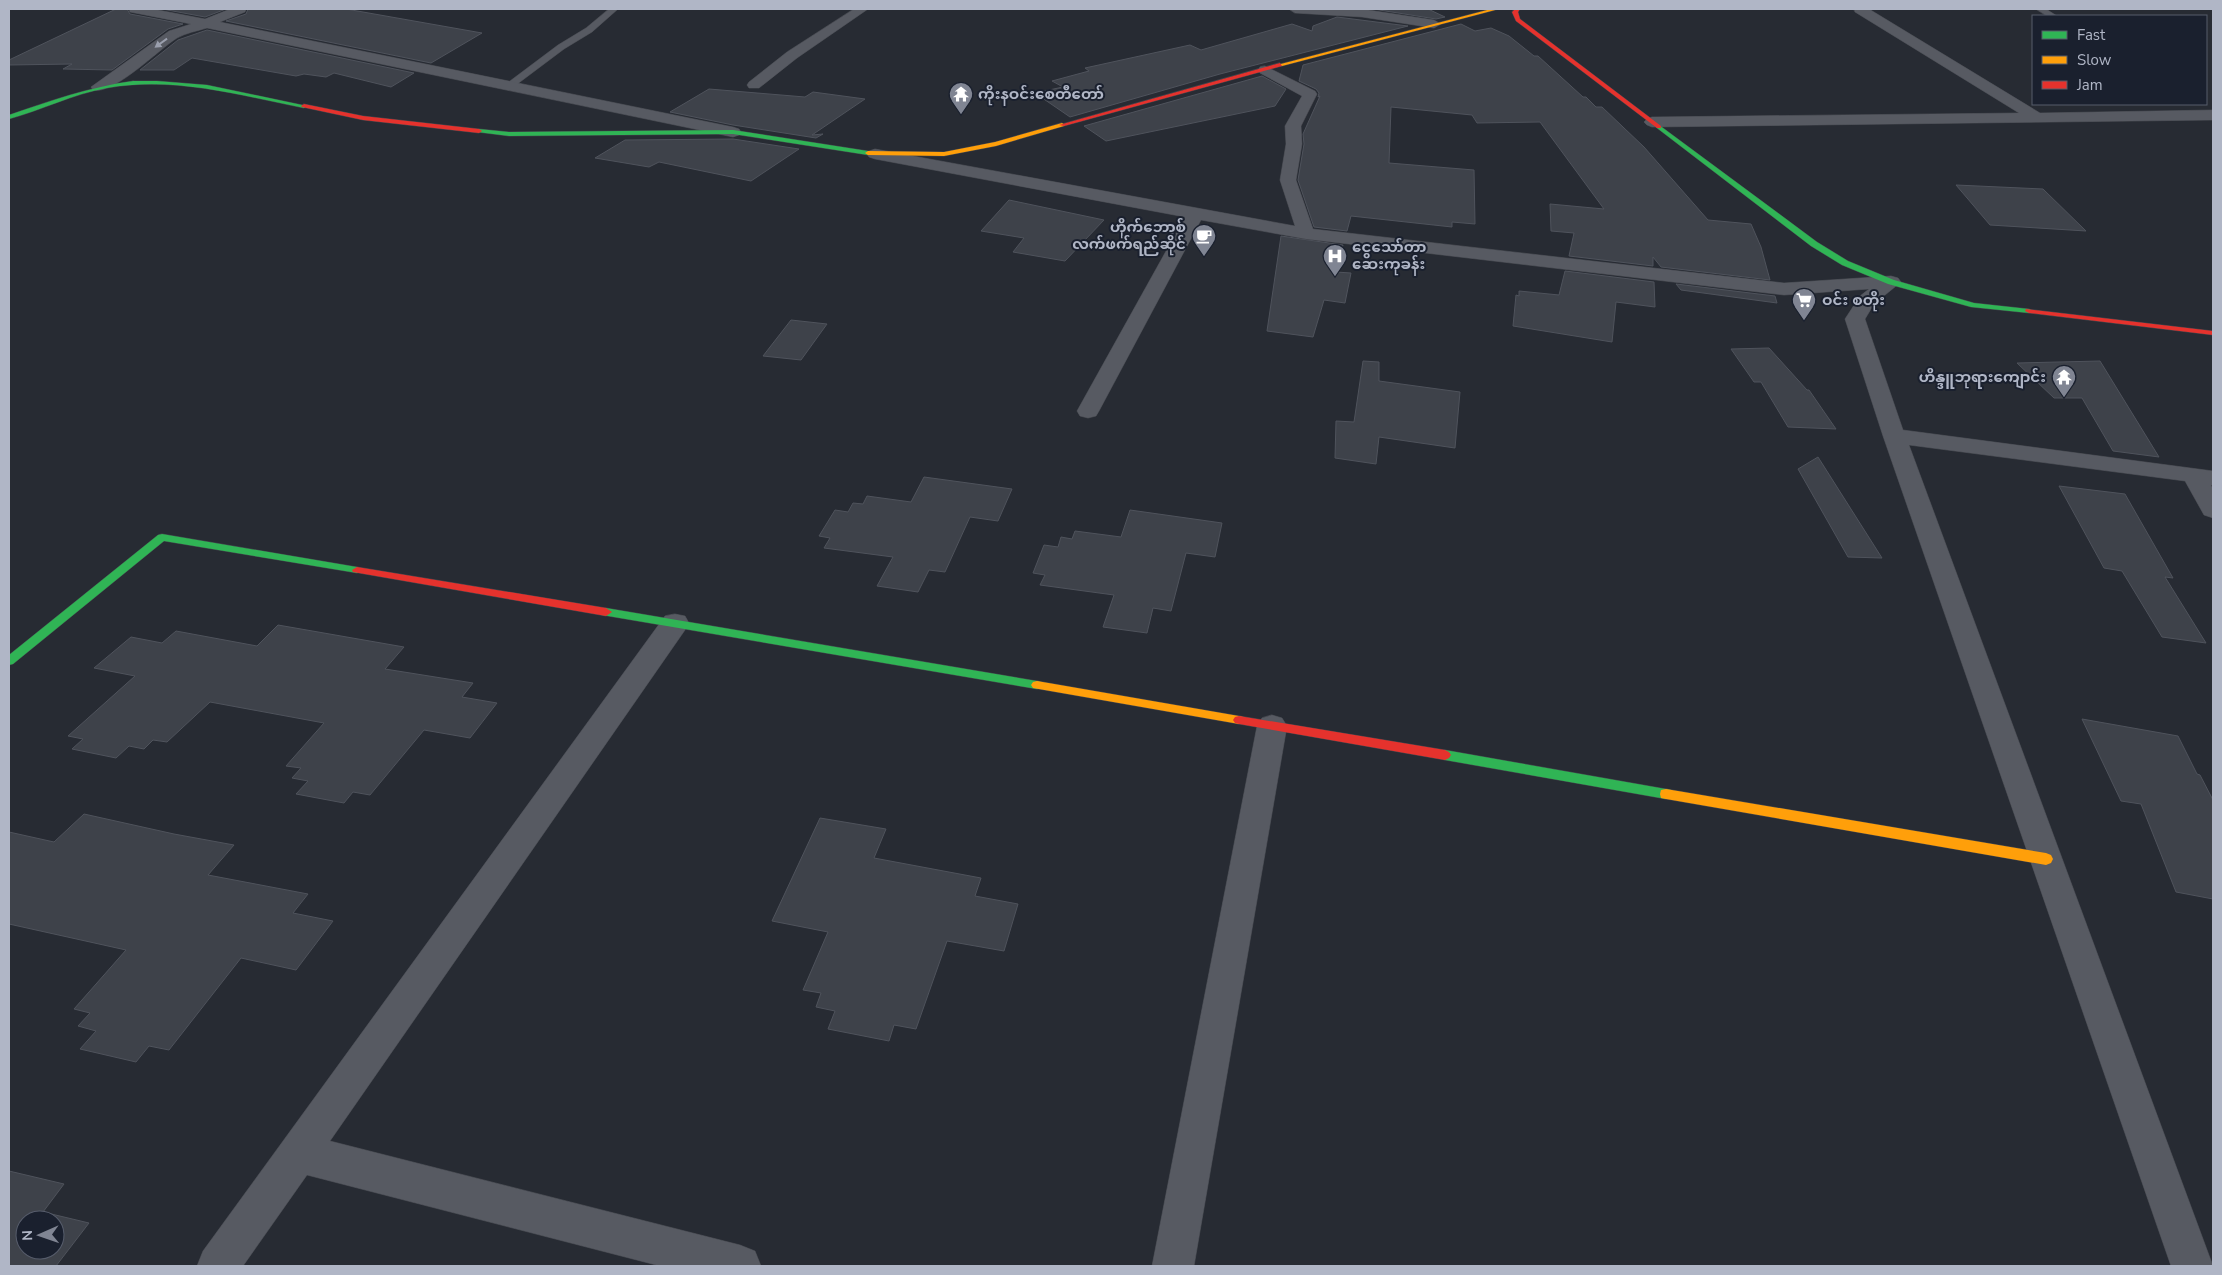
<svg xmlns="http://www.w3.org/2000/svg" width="2222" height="1275" font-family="'Nunito Sans','Noto Sans Myanmar',sans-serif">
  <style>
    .building { fill: #3e424a; stroke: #4f535c; fill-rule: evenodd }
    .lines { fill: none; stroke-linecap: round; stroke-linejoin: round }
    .lane-casing { stroke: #43464d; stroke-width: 1 }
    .street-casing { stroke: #43464d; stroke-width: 1 }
    .fast-casing { stroke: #43464d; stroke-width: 1 }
    .slow-casing { stroke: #43464d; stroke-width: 1 }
    .jam-casing { stroke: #43464d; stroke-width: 1 }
    .lane { fill: #575a62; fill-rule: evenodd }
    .street { fill: #575a62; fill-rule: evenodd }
    .fast { fill: #30b455; fill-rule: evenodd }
    .slow { fill: #ff9f0a; fill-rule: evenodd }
    .jam { fill: #e5322d; fill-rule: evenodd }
    .oneway { fill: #9a9fad }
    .labels { text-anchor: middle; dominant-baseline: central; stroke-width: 4; stroke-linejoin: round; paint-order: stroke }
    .far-poi-label { font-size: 15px; font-weight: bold; fill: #b0b6c6; stroke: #1a202e; text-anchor: start }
  </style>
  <rect width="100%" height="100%" fill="#272b33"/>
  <g class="building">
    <polygon points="116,9 127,9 130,14 183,24 168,29 112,70 63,69 72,64 9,65 9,60"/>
    <polygon points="162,9 226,9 205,17"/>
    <polygon points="248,9 346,9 482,33 431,63 226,21 246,14"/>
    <polygon points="1373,9 1428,9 1445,17 1436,19"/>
    <polygon points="1337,17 1408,26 1220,74 1070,117 1035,93 1063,87 1052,81 1089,71 1085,68 1190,45 1201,50 1292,24 1312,31 1313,26"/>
    <polygon points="1461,24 1475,31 1491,28 1509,36 1534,56 1538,56 1583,97 1586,97 1596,107 1602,107 1644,147 1708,220 1751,224 1761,247 1770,280 1661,267 1653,257 1653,266 1569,256 1574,233 1551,231 1550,204 1604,209 1540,122 1477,123 1472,115 1391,107 1389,163 1474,170 1475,224 1452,222 1452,227 1351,216 1347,231 1314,227 1298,180 1304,144 1303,134 1320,96 1318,97 1319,93 1316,89 1299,81 1303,65"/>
    <polygon points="207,30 414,73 391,87 334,73 326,77 304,74 296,76 192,58 174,70 140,70 178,40"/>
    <polygon points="1262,76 1286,89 1275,106 1106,141 1084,126"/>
    <polygon points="709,89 805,97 813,92 865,99 812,135 823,134 816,138 733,125 670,112"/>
    <polygon points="733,139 799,149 751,181 659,162 649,167 595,158 625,140"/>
    <polygon points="1956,185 2043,189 2086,231 1990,225"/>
    <polygon points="1009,200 1104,220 1065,261 1013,252 1024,238 981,231"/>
    <polygon points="1281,236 1343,245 1336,272 1351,273 1345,303 1324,300 1313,337 1267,331"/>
    <polygon points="1565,271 1654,282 1655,307 1616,302 1612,342 1513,326 1516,295 1519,296 1519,291 1559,295"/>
    <polygon points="1676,284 1775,296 1777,303 1681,290"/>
    <polygon points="791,320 827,324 801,360 763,356"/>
    <polygon points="1769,348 1807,390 1809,390 1836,429 1788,427 1761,382 1754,382 1731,349"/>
    <polygon points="1363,361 1379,362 1379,381 1460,392 1455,448 1379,437 1376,464 1335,458 1336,421 1354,422"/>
    <polygon points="2100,361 2159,457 2113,451 2082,398 2054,398 2017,363"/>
    <polygon points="1818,457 1882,558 1848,557 1798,469"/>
    <polygon points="924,477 1012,489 998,521 970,517 945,572 929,570 918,592 877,586 893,557 824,548 830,538 819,536 835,510 848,512 853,503 863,504 867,496 911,502"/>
    <polygon points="2059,486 2125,494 2173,578 2165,577 2206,643 2162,637 2122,571 2104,568"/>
    <polygon points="1130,510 1222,523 1215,557 1186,553 1171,611 1153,608 1147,633 1103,627 1114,595 1040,585 1045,575 1033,573 1044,545 1058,547 1061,537 1072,539 1075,531 1121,537"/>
    <polygon points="278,625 404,647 385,669 473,683 462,697 497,703 470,738 424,730 370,795 353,792 344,803 296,794 308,781 292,778 301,768 286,766 324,723 210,702 167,742 153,740 144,749 129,746 116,758 72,749 83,739 68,736 135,676 94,668 131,637 162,643 176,631 257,646"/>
    <polygon points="2082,719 2178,736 2197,774 2200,775 2213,800 2213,899 2176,892 2141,804 2121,801"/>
    <polygon points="84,814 174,834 234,845 208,875 308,894 293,913 333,921 296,970 241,958 169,1050 149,1046 136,1062 80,1049 96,1031 78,1026 90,1013 74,1009 126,950 9,924 9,832 54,842"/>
    <polygon points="820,818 886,829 874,858 981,878 975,896 1018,904 1004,951 947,941 916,1029 894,1025 889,1041 828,1029 835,1011 816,1007 821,993 803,990 828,932 772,921"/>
    <path d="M9 1171 64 1184 43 1212 89 1223 56 1266H9ZM25 1220H55V1250H25Z"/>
  </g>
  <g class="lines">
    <g class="lane-casing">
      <g id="lane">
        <polygon points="609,9 618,9 592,32 564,49 512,88 506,88 506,84 558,45 586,28"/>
        <polygon points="2036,9 2046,9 2057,16 2047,16"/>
      </g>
    </g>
    <g class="street-casing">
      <g id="street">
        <path d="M129 9H153L205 19 230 9H246L245 12 220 22 733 127 739 129 741 132 739 135 733 137 207 28C197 31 186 33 177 38 158 50 114 95 93 90L91 87 169 31 191 24 130 12Z"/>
        <polygon points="854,9 868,9 797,58 759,88 749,88 747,85 749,82 787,52"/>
        <polygon points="1289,9 1362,9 1434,20 1441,24 1434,28 1362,17 1295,13"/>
        <polygon points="1854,9 1869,9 2040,113 2213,110 2213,120 1652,127 1647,125 1644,122 1647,119 1652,117 2019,113 1855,12"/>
        <polygon points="1265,66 1315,91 1317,94 1301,126 1302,144 1296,180 1313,229 1784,283 1891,276 1898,278 1901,282 1874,304 1865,319 1903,430 2213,471 2213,485 2211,485 2213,489 2213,518 2204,515 2185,481 1909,445 2213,1266 2171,1266 1883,436 1845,319 1860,296 1869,289 1784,295 1306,239 1201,220 1099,411 1096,416 1088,418 1080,416 1077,411 1185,217 875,159 869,157 867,154 869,151 875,149 1295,226 1280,180 1286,144 1285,126 1302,96 1260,73 1258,70 1260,67"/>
        <polygon points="675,614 685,616 689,623 685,630 330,1141 740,1245 755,1251 761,1266 660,1266 307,1175 243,1266 197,1266 203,1251 665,616"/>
        <polygon points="1272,715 1282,718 1287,726 1194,1266 1152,1266 1257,726 1262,718"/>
      </g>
    </g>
    <g class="fast-casing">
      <g id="fast">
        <path d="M133 81H157L207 85 307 106 304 108C239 95 173 76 107 88 73 94 42 110 9 119V115C50 101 89 87 133 81Z"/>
        <polygon points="1659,125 1817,242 1848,261 1894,280 1974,303 2029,309 2033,311 2029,313 1971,307 1888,284 1842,265 1811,246 1657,128 1656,127"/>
        <polygon points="479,129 509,132 733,130 868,151 871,153 868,155 733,134 509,136 477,132 476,131"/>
        <polygon points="162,534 357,567 362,570 357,573 164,541 13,664 9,665 9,655 158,535"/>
        <polygon points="606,608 1037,681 1041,682 1043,685 1041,688 1037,689 602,615 600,612"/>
        <polygon points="1445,750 1666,789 1671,790 1672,794 1671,798 1666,799 1445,760 1441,758 1439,755 1441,752"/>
      </g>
    </g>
    <g class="slow-casing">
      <g id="slow">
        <polygon points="1491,9 1499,9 1282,66 1277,65"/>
        <polygon points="1062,123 1065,125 1064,126 996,146 944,156 868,155 865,153 868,151 944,152 995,142"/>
        <polygon points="1037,681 1239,716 1243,717 1245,720 1243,723 1239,724 1033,688 1031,685 1033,682"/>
        <polygon points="1666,789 2046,853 2051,855 2053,859 2051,863 2046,865 1666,799 1661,798 1660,794 1661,790"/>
      </g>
    </g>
    <g class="jam-casing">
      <g id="jam">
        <polygon points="1515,9 1520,9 1518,12 1520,19 1661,126 1661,128 1657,128 1516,21 1512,12"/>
        <polygon points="1280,63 1282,66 1064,126 1059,125"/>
        <polygon points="304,104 363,116 479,129 482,131 479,133 363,120 302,107 301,106"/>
        <polygon points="2026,309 2213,331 2213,335 2029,313 2025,311"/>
        <polygon points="357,567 606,608 612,612 606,616 353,572 352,570"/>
        <polygon points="1239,716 1445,750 1449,752 1451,755 1449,758 1445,760 1239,724 1235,723 1233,720 1235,717"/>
      </g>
    </g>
    <use href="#lane" class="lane"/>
    <use href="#street" class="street"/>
    <use href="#fast" class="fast"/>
    <use href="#slow" class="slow"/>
    <use href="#jam" class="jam"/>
  </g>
  <defs><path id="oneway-solid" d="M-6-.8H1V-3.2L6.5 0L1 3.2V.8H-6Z" transform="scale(1.25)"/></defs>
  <use class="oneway" href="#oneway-solid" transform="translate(161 43) rotate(144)"/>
  <defs>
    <g id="temple-pin" transform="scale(1.25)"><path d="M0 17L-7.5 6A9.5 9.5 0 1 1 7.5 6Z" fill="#808593" stroke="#1a202e"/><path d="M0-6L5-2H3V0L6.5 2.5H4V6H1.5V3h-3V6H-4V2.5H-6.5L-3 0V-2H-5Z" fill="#fff"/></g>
    <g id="cafe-pin" transform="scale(1.25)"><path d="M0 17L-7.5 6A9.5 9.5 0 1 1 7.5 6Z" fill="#808593" stroke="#1a202e"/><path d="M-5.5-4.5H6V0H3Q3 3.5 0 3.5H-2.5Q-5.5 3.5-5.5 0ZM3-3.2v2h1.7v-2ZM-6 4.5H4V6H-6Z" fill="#fff"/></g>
    <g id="hospital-pin" transform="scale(1.25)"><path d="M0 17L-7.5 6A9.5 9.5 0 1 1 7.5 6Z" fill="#808593" stroke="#1a202e"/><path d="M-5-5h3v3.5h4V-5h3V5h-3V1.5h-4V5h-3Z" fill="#fff"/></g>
    <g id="supermarket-pin" transform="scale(1.25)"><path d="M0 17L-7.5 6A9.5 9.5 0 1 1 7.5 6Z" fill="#808593" stroke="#1a202e"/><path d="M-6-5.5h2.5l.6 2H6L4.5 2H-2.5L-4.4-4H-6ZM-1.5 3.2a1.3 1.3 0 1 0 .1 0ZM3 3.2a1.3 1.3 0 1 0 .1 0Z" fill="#fff"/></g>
  </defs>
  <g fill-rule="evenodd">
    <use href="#temple-pin" x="961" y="94"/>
    <use href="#cafe-pin" x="1204" y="236"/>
    <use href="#hospital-pin" x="1335" y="256"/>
    <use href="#supermarket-pin" x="1804" y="300"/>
    <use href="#temple-pin" x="2064" y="377"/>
  </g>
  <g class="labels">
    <g class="far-poi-label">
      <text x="978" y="94">ကိုးနဝင်းစေတီတော်</text>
      <text x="1186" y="227" text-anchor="end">ဟိုက်ဘော့စ်<tspan x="1186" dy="17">လက်ဖက်ရည်ဆိုင်</tspan></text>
      <text x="1352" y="247">ငွေသော်တာ<tspan x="1352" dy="17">ဆေးကုခန်း</tspan></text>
      <text x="1822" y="300">ဝင်း စတိုး</text>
      <text x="2046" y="377" text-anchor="end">ဟိန္ဒူဘုရားကျောင်း</text>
    </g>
  </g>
  <rect width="2222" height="1275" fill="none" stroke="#b0b6c6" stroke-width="20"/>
  <rect x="2032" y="15" width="175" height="90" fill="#1a202e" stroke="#565c6b"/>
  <rect x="2042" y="31" width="25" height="8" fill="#30b455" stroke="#565c6b"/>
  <text x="2077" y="40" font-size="15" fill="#b0b6c6">Fast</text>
  <rect x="2042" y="56" width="25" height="8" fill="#ff9f0a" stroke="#565c6b"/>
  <text x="2077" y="65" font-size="15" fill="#b0b6c6">Slow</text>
  <rect x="2042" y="81" width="25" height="8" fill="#e5322d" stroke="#565c6b"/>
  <text x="2077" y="90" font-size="15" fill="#b0b6c6">Jam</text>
  <g transform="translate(40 1235) rotate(268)"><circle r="24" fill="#1a202e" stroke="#565c6b"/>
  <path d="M0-4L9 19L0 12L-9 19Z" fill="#808593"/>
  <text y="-8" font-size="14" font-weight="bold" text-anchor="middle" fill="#b0b6c6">N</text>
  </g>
</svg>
